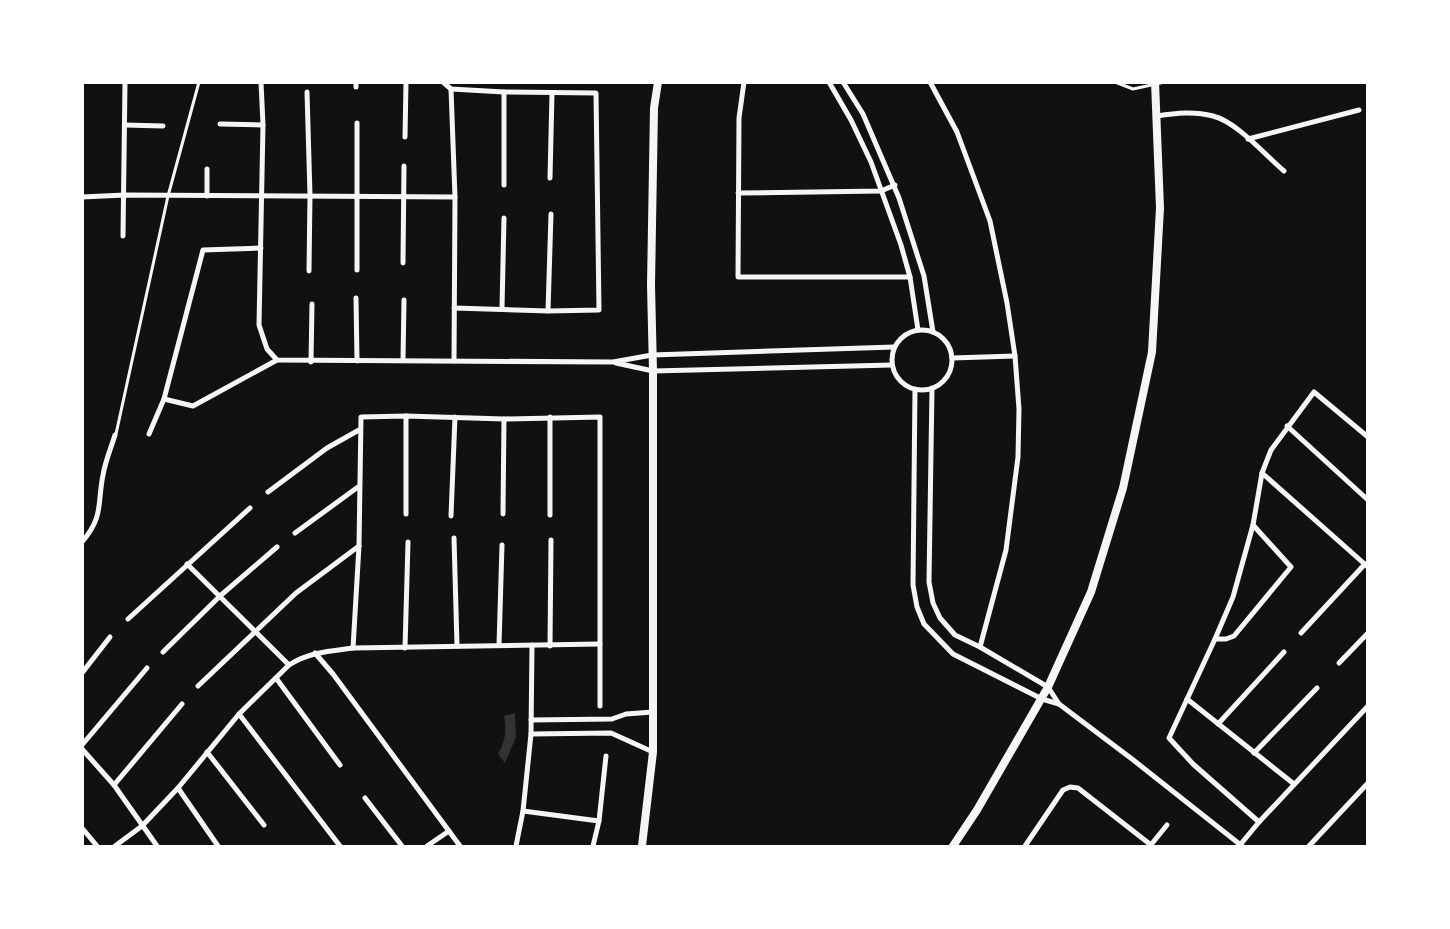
<svg xmlns="http://www.w3.org/2000/svg" width="1450" height="929" font-family="Jost,sans-serif">
  <style>
    .water { fill: #333 }
    .lines { fill: none; stroke-linecap: round; stroke-linejoin: round }
    .service { stroke: #f5f5f5; stroke-width: 3 }
    .minor { stroke: #f5f5f5; stroke-width: 5 }
    .secondary { stroke: #f5f5f5; stroke-width: 8 }
  </style>
  <rect width="100%" height="100%" fill="#111"/>
  <path class="water" d="M515 713 516 737 505 763 498 754C505 741 507 732 504 716Z"/>
  <g class="lines">
    <g class="service">
      <polyline points="1115,82 1133,89 1165,82"/>
      <polyline points="116,434 168,196 199,82"/>
    </g>
    <g class="minor">
      <polyline points="261,82 263,125 259,325 267,349 277,360 613,362 652,355 894,347"/>
      <polyline points="443,82 451,89 504,92 596,93 599,310 548,311 454,308"/>
      <polyline points="744,82 739,118 738,277 910,277"/>
      <polyline points="829,82 851,120 871,162 901,245 910,277 918,330"/>
      <polyline points="843,82 863,114 899,198 924,276 933,332"/>
      <polyline points="930,82 957,132 990,221 1007,303 1015,356 1019,409 1018,457 1006,550 980,647"/>
      <polyline points="356,87 356,82"/>
      <polyline points="451,89 455,197 454,361"/>
      <polyline points="307,92 310,195 309,271"/>
      <polyline points="504,92 504,185"/>
      <path d="M1157 116C1176 113 1194 111 1213 116 1237 122 1265 155 1284 171"/>
      <polyline points="357,123 357,270"/>
      <polyline points="220,124 263,125"/>
      <polyline points="125,125 163,126"/>
      <polyline points="405,137 406,82"/>
      <polyline points="1248,139 1359,110"/>
      <polyline points="207,169 207,196"/>
      <polyline points="550,178 552,93"/>
      <polyline points="738,193 881,191 895,185"/>
      <polyline points="82,197 125,195 455,197"/>
      <polyline points="123,236 125,82"/>
      <polyline points="403,263 404,166"/>
      <polyline points="356,298 357,361"/>
      <polyline points="502,308 504,218"/>
      <polyline points="548,311 551,214"/>
      <circle cx="922" cy="360" r="30"/>
      <polyline points="952,358 1015,356"/>
      <polyline points="403,360 404,300"/>
      <polyline points="311,362 312,304"/>
      <polyline points="616,363 653,371 892,365"/>
      <polyline points="932,388 929,582 933,603 940,618 955,635 980,647 1048,687 1059,704 1132,759 1242,846"/>
      <polyline points="915,389 913,585 917,607 924,624 953,654 1042,699 1059,704"/>
      <polyline points="164,399 193,406 277,360"/>
      <polyline points="550,417 550,515"/>
      <polyline points="1287,426 1368,500"/>
      <polyline points="149,434 164,399 203,250 261,248"/>
      <polyline points="1262,473 1368,567"/>
      <polyline points="268,492 327,448 359,430"/>
      <polyline points="406,514 406,416"/>
      <polyline points="503,514 504,419"/>
      <polyline points="451,516 455,417"/>
      <polyline points="295,533 358,487"/>
      <polyline points="454,538 457,646"/>
      <path d="M82 542C104 516 97 505 103 475 105 462 111 448 115 435"/>
      <polyline points="187,564 289,665"/>
      <polyline points="128,619 250,508"/>
      <polyline points="1301,633 1365,564"/>
      <polyline points="1215,639 1226,639 1234,636 1291,567 1253,525"/>
      <polyline points="499,645 502,545"/>
      <polyline points="550,646 551,540"/>
      <polyline points="353,648 359,546 361,417 406,416 504,419 600,417 600,706"/>
      <polyline points="405,648 408,542"/>
      <polyline points="163,652 220,596 277,547"/>
      <polyline points="315,653 333,674 460,846"/>
      <polyline points="1339,663 1368,633"/>
      <polyline points="82,673 110,637"/>
      <polyline points="276,678 340,765"/>
      <polyline points="198,686 296,593 359,546"/>
      <polyline points="1187,699 1294,784"/>
      <polyline points="239,714 340,846"/>
      <polyline points="531,720 612,719 626,714 653,712"/>
      <polyline points="1218,724 1284,652"/>
      <polyline points="531,734 611,733 653,752"/>
      <polyline points="82,745 147,668"/>
      <polyline points="82,749 114,785 157,846"/>
      <polyline points="207,752 264,825"/>
      <polyline points="1254,753 1317,688"/>
      <polyline points="114,785 182,704"/>
      <polyline points="178,788 218,846"/>
      <polyline points="365,798 402,846"/>
      <polyline points="523,811 599,821"/>
      <polyline points="1259,822 1193,764 1169,738 1215,639 1233,597 1253,525 1262,473 1271,450 1314,392 1368,437"/>
      <polyline points="82,828 97,846"/>
      <polyline points="1240,845 1259,822 1368,706"/>
      <path d="M115 846 142 826 178 788 239 714 289 665C309 652 331 651 353 648L600 644"/>
      <polyline points="427,846 449,831"/>
      <polyline points="516,846 523,811 531,734 532,645"/>
      <polyline points="593,846 599,821 606,756"/>
      <polyline points="1025,846 1063,790 1070,787 1078,788 1151,845"/>
      <polyline points="1150,846 1167,825"/>
      <polyline points="1309,846 1368,783"/>
    </g>
    <g class="secondary">
      <polyline points="642,846 653,752 653,371 651,285 654,108 658,82"/>
      <polyline points="953,846 977,810 1048,687 1091,592 1123,488 1152,352 1160,208 1155,82"/>
    </g>
  </g>
  <rect width="1450" height="929" fill="none" stroke="#ffffff" stroke-width="168"/>
</svg>
